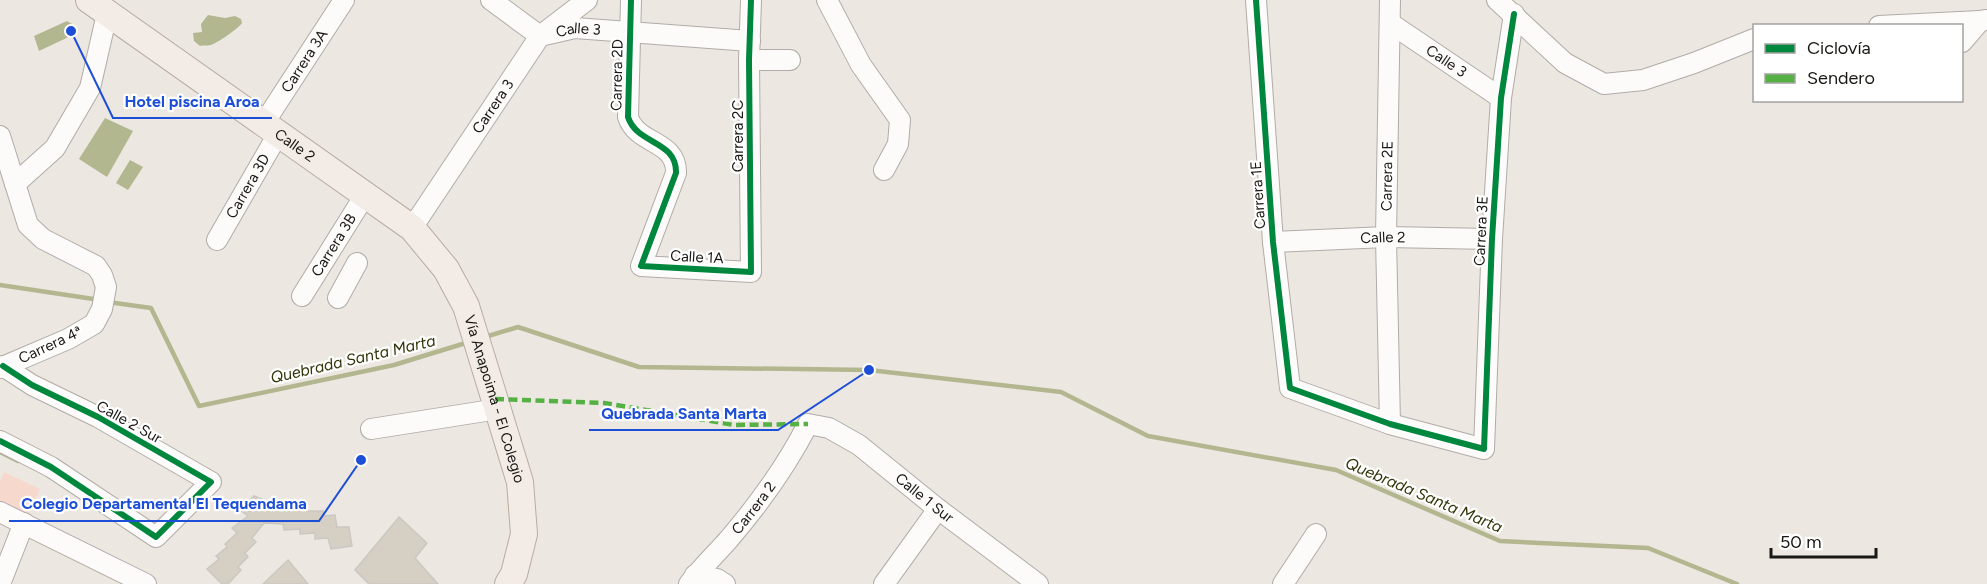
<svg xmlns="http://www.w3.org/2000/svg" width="1987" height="584" font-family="Figtree,sans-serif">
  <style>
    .green { fill: #f6d9cc }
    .water { fill: #b3b78f }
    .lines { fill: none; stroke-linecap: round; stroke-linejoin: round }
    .stream { stroke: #b3b78f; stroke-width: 4.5 }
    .building { fill: #d5d0c3; stroke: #cbc8c3; stroke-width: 1.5 }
    .minor-casing { stroke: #b0aca8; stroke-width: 22 }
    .major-casing { stroke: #b8aca1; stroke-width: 28 }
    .minor { stroke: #fcfbfa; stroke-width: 20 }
    .major { stroke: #f2ebe6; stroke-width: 26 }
    .quiet { stroke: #55b144; stroke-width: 4.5; stroke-dasharray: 9 4.5; stroke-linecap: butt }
    .cycleway-casing { stroke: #fff; stroke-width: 10 }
    .cycleway { stroke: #00873e; stroke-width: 6 }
    .labels { text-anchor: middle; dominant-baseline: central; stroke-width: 4.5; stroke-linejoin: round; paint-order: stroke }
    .street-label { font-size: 15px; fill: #1a1814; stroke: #fff }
    .water-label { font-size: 16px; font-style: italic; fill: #313508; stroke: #fff }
    .leader { fill: none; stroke: #1d4ed8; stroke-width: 2 }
    .callout-dot { fill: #1d4ed8; stroke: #fff; stroke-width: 2 }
    .callout-label { font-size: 16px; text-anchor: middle; font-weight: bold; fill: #1d4ed8; stroke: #fff; stroke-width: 4.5; stroke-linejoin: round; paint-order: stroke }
  </style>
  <rect width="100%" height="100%" fill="#ece7e1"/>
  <polygon class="green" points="4,472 40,489 27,517 0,505 0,481"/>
  <g class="water">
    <path d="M208 15 225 18 235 16 241 19 242 23C238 29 217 43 211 45 207 46 203 45 200 46L194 41 193 33 202 32 201 24Z"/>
    <polygon points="67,21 72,24 69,25 72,31 75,31 75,34 39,51 34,36"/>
    <polygon points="105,118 133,131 107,177 79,159"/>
    <polygon points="130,160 143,167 128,190 116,183"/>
  </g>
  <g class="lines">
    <g class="stream">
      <polyline points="0,285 100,300"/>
      <polyline points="108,302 151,308 199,406 394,365 469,342"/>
      <polyline points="485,337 518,327 639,367 869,370 1061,392 1148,436 1336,470 1500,541 1648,548 1737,584"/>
      <polyline points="0,452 18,461"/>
    </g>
  </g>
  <g class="building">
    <polygon points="254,496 272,503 292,502 293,506 307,507 307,511 323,511 323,516 335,515 337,527 349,527 352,546 331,549 328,538 315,539 315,533 300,534 300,529 284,530 283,524 264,523 252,538 256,542 245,553 248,557 238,567 241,570 228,584 222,584 207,569 219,559 216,556 227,547 225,544 237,533 232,528 248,516 240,510"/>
    <polygon points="399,517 427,543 415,558 438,584 369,584 355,570"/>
    <polygon points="288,560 308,584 263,584"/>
  </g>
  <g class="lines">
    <g class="minor-casing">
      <g id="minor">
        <path id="s1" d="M491 0 540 36 575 28 750 41"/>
        <path d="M631 0 628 117C637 145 677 140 676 173L641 266 751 272 749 60 751 0"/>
        <polyline points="827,0 861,65 900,120 898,144 884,170"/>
        <polyline points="1256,0 1273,242 1290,388 1390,424 1484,449 1492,239 1501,98 1514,14"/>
        <polyline points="1390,0 1386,237 1390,424"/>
        <polyline points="1497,0 1565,63 1604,84 1643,80 1694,63 1754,39"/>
        <path id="s2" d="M1390 23 1501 98"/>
        <polyline points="1879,26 1980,21"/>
        <polyline points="1962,42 1980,21 1987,20"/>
        <polyline points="749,60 790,60"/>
        <path id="s3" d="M264 123 344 0"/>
        <polyline points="0,136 28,225 43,239 96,266 102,275 106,287 102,309 94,324 68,339 0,368"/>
        <polyline points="15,184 55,148 90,88 107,14"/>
        <path id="s4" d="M412 228 540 36 587 0"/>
        <path id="s5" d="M217 240 278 134"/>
        <path id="s6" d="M1273 242 1386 237 1492 239"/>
        <path id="s7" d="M302 296 365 195"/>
        <polyline points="338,298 357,263"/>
        <polyline points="371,429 498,409"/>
        <polyline points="0,441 51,467 156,537 211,482 98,417 32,385 3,366"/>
        <polyline points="0,512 146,584"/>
        <polyline points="695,575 717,579 725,584"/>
        <polyline points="0,584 24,523"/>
        <path id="s8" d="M689 584C701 568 716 554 729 539 759 504 787 465 808 424L829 428 859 445 938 509 1038 584"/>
        <polyline points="884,584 938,509"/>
        <polyline points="1283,584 1316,534"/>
      </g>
    </g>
    <g class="major-casing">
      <g id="major">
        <path id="s9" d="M89 0 412 228 446 269 466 306 520 482 524 534 514 574 508 584"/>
      </g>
    </g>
    <use href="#minor" class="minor"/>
    <use href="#major" class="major"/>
    <polyline class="quiet" points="495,399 604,403 734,425 808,424"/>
    <g class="cycleway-casing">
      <g id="cycleway">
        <path d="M631 0 628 117C637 145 677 140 676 173L641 266 751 272 749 60 751 0"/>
        <polyline points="1256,0 1273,242 1290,388 1390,424 1484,449 1492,239 1501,98 1514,14"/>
        <polyline points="0,441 51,467 156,537 211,482 98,417 32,385 3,366"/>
      </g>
    </g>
    <use href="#cycleway" class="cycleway"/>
  </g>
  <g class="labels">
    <g class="street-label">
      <text stroke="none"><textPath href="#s1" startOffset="100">Calle 3</textPath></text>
      <text stroke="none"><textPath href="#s2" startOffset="68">Calle 3</textPath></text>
      <text stroke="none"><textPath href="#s3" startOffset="74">Carrera 3A</textPath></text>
      <text transform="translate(617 75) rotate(-89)">Carrera 2D</text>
      <text stroke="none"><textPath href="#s4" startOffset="146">Carrera 3</textPath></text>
      <text transform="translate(738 136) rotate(-90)">Carrera 2C</text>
      <text stroke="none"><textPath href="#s9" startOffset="252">Calle 2</textPath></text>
      <text transform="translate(1387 176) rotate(-89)">Carrera 2E</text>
      <text stroke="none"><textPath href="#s5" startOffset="62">Carrera 3D</textPath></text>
      <text transform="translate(1258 195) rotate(-94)">Carrera 1E</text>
      <text transform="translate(1481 231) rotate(-87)">Carrera 3E</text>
      <text stroke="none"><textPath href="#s6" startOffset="110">Calle 2</textPath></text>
      <text stroke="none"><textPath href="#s7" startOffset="60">Carrera 3B</textPath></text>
      <text transform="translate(697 257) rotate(3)">Calle 1A</text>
      <text transform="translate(50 345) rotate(-25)">Carrera 4ª</text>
      <text stroke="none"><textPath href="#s9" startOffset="588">Vía Anapoima - El Colegio</textPath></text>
      <text transform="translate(129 422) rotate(29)">Calle 2 Sur</text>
      <text stroke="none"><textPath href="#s8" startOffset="340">Calle 1 Sur</textPath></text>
      <text stroke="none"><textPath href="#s8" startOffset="100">Carrera 2</textPath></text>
    </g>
    <g class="water-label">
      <text transform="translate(353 359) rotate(-13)">Quebrada Santa Marta</text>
      <text transform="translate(1424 495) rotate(23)">Quebrada Santa Marta</text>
    </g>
  </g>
  <path class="leader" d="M71 31L113 118H272M869 370L778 430H589M361 460L319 521H9"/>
  <g class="callout-dot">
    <circle cx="71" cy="31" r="6"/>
    <circle cx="869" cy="370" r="6"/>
    <circle cx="361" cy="460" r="6"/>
  </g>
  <g class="callout-label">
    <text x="192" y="107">Hotel piscina Aroa</text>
    <text x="684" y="419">Quebrada Santa Marta</text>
    <text x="164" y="509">Colegio Departamental El Tequendama</text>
  </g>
  <rect x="1753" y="24" width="210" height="78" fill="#ffffff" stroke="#a3a3a1" stroke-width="1.5"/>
  <rect x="1765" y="44" width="30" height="9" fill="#00873e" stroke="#a3a3a1" stroke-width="1.5"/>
  <text x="1807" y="54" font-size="18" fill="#1a1814">Ciclovía</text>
  <rect x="1765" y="74" width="30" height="9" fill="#55b144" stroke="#a3a3a1" stroke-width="1.5"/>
  <text x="1807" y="84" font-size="18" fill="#1a1814">Sendero</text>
  <path d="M1771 548v9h105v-9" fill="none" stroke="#1a1814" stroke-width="3"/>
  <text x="1780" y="548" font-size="18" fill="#1a1814" stroke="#ffffff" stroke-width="4.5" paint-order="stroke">50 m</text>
</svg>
